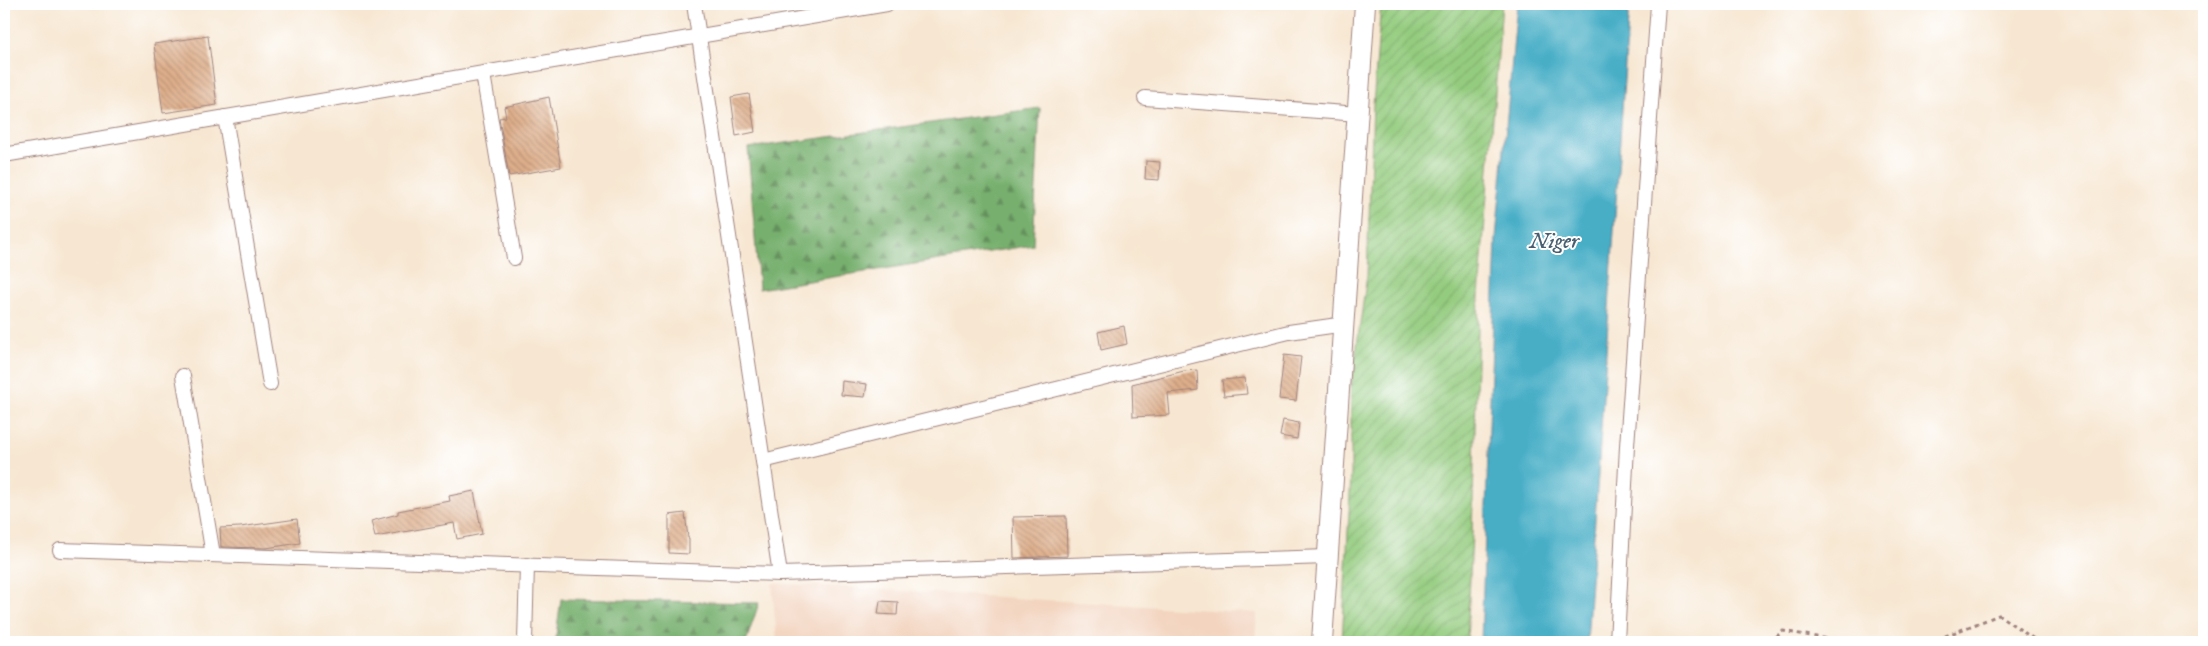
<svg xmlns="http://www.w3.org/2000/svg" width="2208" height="646" font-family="'IM FELL DW Pica',serif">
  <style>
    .built { fill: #f3d4bf }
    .forest { fill: url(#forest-firs); stroke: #60684c }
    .garden { fill: url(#garden-furrows); stroke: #6f7655 }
    .water { fill: #47aec6; stroke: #486678 }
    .building { fill: url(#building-back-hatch) }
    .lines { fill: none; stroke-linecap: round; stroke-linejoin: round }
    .minor-casing { stroke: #a0837e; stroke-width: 16 }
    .secondary-casing { stroke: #a0837e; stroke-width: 22 }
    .path { stroke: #a0837e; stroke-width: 3; stroke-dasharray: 4 4; stroke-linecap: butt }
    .minor { stroke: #fff; stroke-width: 14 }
    .secondary { stroke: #fff; stroke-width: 20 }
    .labels { text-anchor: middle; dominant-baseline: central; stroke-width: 4; stroke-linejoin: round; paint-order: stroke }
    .water-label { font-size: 22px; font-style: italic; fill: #495f71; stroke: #fff }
  </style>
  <defs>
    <pattern id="forest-firs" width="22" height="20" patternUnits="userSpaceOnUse" patternTransform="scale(1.25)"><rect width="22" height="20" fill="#77b06e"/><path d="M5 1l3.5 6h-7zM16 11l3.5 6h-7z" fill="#648f5b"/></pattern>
    <pattern id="garden-furrows" width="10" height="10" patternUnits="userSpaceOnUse" patternTransform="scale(1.25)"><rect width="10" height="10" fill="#94cc7f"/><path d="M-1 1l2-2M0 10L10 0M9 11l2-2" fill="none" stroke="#81af6e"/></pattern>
    <pattern id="building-back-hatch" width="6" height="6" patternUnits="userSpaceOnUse" patternTransform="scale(1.25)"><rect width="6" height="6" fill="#deaf8b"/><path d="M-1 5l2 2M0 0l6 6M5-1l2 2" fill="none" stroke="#b68e72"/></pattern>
  </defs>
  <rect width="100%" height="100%" fill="#fff"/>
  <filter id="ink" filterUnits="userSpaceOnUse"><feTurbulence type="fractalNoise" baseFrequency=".02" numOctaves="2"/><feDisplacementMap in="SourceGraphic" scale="10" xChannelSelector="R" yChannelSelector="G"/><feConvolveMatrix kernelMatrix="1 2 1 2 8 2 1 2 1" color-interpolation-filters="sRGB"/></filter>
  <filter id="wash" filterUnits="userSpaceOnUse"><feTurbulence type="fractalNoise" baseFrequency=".0096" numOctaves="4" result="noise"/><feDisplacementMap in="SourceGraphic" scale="20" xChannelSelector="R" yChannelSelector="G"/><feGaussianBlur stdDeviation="1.12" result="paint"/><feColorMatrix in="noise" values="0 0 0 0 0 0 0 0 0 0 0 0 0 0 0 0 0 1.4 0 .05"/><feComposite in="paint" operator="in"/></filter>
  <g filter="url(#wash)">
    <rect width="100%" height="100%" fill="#f7e7d2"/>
    <polygon class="built" points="772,583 1257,613 1255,642 777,642"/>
    <g class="forest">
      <polygon points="1040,108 1033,245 759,289 748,148"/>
      <polygon points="561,599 759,603 746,642 555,642"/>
    </g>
    <polygon class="garden" points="1381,4 1502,4 1479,296 1472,534 1467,642 1342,642 1351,475 1351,387 1367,275 1373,105"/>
    <polygon class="water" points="1517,4 1629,4 1587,642 1481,642 1496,238"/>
    <g id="blocks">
      <g class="building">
        <polygon points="208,36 217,105 163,113 154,44"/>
        <polygon points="749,94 755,132 736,136 731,97"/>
        <polygon points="549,97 561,167 509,176 499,118 506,117 504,107"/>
        <polygon points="1146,161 1160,162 1159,180 1145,179"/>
        <polygon points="1124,326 1127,344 1101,350 1098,332"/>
        <polygon points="1284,355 1301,357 1296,401 1279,399"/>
        <polygon points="1197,370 1198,390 1168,393 1170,415 1133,417 1132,384 1184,371"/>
        <polygon points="1245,378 1247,394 1224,396 1222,380"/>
        <polygon points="842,381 867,384 865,397 841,395"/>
        <polygon points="1283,420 1299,423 1297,439 1280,436"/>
        <polygon points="474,491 482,534 457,539 454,523 375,537 371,521 398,514 398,511 450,501 449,496"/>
        <polygon points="685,513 688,538 689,538 689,554 669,553 669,515"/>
        <polygon points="1066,516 1067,556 1014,558 1013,517"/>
        <polygon points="297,519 300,543 266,548 221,547 220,528 240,527"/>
        <polygon points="880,601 898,602 897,615 878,614"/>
      </g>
    </g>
  </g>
  <g filter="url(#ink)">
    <use href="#blocks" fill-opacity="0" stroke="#a0837e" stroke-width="1"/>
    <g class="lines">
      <g class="minor-casing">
        <g id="minor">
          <polyline points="694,4 780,574"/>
          <polyline points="483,74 514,258"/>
          <polyline points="1145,98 1359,114"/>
          <polyline points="225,117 270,384"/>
          <polyline points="4,155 887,4"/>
          <polyline points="183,376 213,555"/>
          <polyline points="763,461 1289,332 1345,324"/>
          <polyline points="60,550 780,574 1328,557"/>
          <polyline points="525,642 527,565"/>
          <polyline points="1617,642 1627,446 1658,4"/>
        </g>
      </g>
      <g class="secondary-casing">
        <polyline id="secondary" points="1322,642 1365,4"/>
      </g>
      <g class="path">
        <polyline points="1770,642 1783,631 1845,642"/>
        <polyline points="1930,642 1999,615 2038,642"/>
      </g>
      <use href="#minor" class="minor"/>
      <use href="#secondary" class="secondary"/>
    </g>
  </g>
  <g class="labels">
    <g class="water-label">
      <text x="1554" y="241">Niger</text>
    </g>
  </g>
  <rect width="2208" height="646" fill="none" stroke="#fff" stroke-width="20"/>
</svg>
